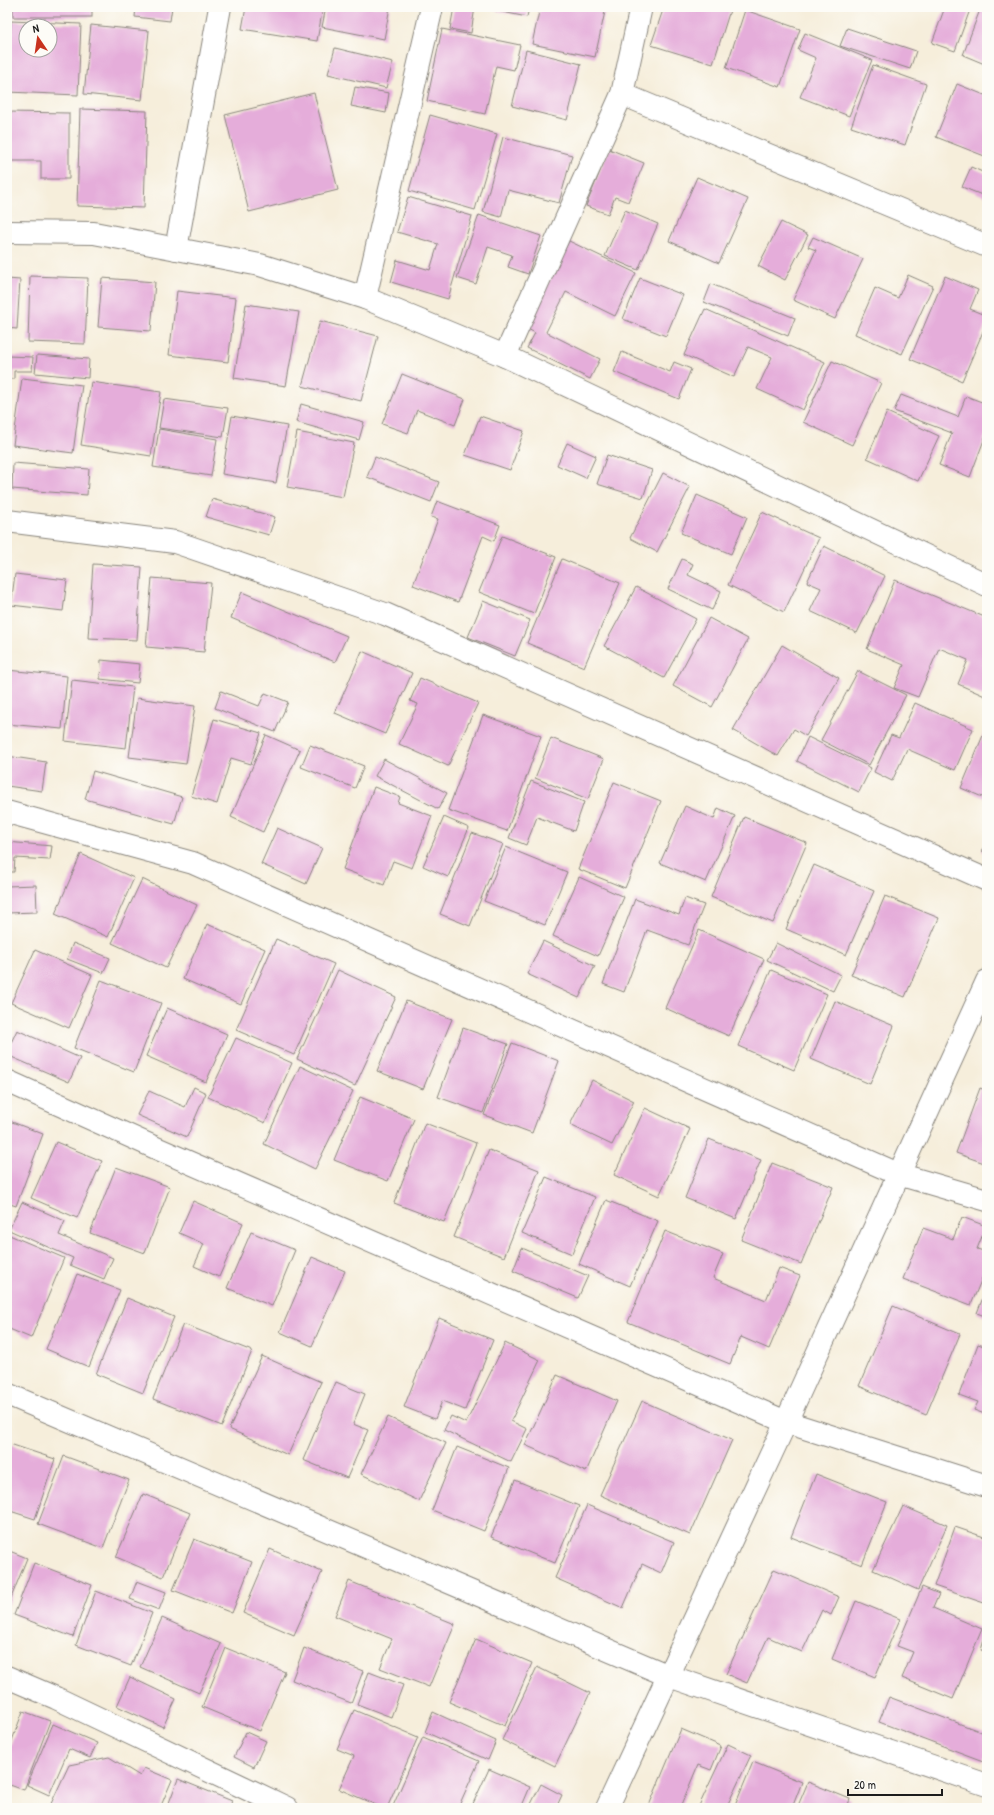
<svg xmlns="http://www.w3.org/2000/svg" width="994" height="1815" font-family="'Patrick Hand',sans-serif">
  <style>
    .building { fill: #e5adda; fill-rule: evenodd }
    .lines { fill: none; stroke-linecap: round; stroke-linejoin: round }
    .minor-casing { stroke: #89857c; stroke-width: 24 }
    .minor { stroke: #fff; stroke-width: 22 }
  </style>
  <rect width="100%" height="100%" fill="#fdfcf7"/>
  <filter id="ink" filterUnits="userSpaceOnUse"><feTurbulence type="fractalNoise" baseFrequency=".025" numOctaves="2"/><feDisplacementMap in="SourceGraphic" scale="8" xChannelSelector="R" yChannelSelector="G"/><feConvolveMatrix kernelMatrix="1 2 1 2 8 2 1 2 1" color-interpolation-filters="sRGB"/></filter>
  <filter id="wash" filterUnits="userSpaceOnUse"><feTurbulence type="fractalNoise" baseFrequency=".012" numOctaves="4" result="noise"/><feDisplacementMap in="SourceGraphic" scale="16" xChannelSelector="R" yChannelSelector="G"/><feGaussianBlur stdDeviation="0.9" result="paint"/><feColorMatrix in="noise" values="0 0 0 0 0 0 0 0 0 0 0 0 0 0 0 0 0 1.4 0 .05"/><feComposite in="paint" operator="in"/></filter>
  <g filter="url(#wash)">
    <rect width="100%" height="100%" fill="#f6eedb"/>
    <g id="blocks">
      <g class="building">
        <rect x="13" y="7" width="79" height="10"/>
        <polygon points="136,7 172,7 170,21 135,17"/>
        <polygon points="246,7 323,7 317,41 242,29"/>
        <polygon points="326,7 390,7 384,39 322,27"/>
        <polygon points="454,7 475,7 471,33 450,29"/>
        <polygon points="478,7 529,7 527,17"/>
        <polygon points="540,7 606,7 595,57 532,44"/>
        <polygon points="664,7 731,7 713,64 651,45"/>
        <polygon points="945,7 971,7 955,51 932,43"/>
        <polygon points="981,7 987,7 987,65 963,55"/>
        <polygon points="745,10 800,29 780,87 726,68"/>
        <path d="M11 21 81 24 78 95 8 92ZM26 26H50V50H26Z"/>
        <polygon points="91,25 149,31 142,100 84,94"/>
        <polygon points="847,28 916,51 910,69 840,46"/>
        <polygon points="442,29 520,45 514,70 496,66 485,114 427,101"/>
        <polygon points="805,33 872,60 849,116 800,97 816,58 798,50"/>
        <polygon points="335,48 393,62 386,88 328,74"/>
        <polygon points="526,50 581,64 567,120 512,106"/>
        <polygon points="873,65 926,84 905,145 851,127"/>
        <polygon points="957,84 987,96 987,157 936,137"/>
        <polygon points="355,87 389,93 386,113 351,106"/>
        <polygon points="314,93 338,190 249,212 225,115"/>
        <polygon points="80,109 147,111 144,208 77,206"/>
        <polygon points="8,112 69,113 69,179 41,179 41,161 7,161"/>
        <polygon points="430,115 497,134 475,210 409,191"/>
        <polygon points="503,137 572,155 559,203 508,190 501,217 483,212"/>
        <polygon points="609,149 644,163 628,202 615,197 608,214 586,206"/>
        <polygon points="971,167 987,174 987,197 962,187"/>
        <polygon points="697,177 748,199 719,263 669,241"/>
        <polygon points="408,197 472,216 448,299 391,282 397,260 430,270 438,244 397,232"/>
        <polygon points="625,210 658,224 638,270 605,256"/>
        <polygon points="479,215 541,236 528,274 508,267 512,255 488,247 476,284 457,278"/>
        <polygon points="781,222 808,235 785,280 758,266"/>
        <polygon points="813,237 863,259 835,319 793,300 816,250 808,247"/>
        <polygon points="569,241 636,273 615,316 566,292 546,332 600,359 590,379 527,348 535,333 526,328"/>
        <polygon points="908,275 933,286 902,354 855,334 875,288 898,298"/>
        <polygon points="30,276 88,278 85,344 28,342"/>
        <polygon points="945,276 978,290 970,309 987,316 987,322 962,381 910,359"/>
        <polygon points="102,278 155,282 151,331 98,327"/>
        <polygon points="640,278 683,295 666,336 623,319"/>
        <polygon points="7,279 20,280 17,329 7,328"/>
        <polygon points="711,284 795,318 788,336 704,302"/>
        <polygon points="177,291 236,298 228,362 169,355"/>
        <polygon points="246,304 299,312 286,386 234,378"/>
        <polygon points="705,309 825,362 803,410 757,389 772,357 748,347 734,377 684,355"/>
        <polygon points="320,321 378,336 361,401 302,386"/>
        <polygon points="622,352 670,372 674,362 691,369 679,399 614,372"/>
        <polygon points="37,355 89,359 88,378 35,373"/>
        <polygon points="7,356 33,357 32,371 14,371 14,379 7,379"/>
        <polygon points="832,361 881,383 852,445 803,422"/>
        <polygon points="402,374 465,399 455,425 417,410 408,433 382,424"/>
        <polygon points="22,378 82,385 73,453 13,445"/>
        <polygon points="91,382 161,392 151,456 81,445"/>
        <polygon points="901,395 958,417 966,396 987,404 987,432 970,477 939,465 952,433 894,411"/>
        <polygon points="164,399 228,408 223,437 159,428"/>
        <polygon points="301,404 364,422 359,440 296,422"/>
        <polygon points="887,412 939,436 918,481 867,458"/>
        <polygon points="232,416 287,426 276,483 222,474"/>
        <polygon points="480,416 524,431 510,470 465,455"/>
        <polygon points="159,429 217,439 211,476 153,467"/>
        <polygon points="297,432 354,443 343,497 287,487"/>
        <polygon points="567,443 596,456 586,478 557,465"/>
        <polygon points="607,455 652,470 643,498 597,484"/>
        <polygon points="375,457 439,482 431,502 367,477"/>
        <polygon points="13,463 89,469 87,495 12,489"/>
        <polygon points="663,473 690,487 657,552 630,538"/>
        <polygon points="697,495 747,517 731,554 681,533"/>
        <polygon points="212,499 275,517 269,535 206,517"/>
        <polygon points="437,501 500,525 494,541 483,536 458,602 413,585 438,519 431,517"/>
        <polygon points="762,512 819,538 784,612 728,585"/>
        <polygon points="502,536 556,557 534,614 479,592"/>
        <polygon points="824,546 885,576 857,633 810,611 821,588 807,582"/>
        <polygon points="562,559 620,583 584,667 527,643"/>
        <polygon points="682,559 693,564 688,575 721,591 712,610 668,589"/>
        <polygon points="93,564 142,567 137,640 88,638"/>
        <polygon points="15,574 67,580 63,611 11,605"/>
        <polygon points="152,578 211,583 204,652 146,647"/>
        <polygon points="895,580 987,618 987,697 958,684 968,660 939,648 918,697 894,688 904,665 867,649"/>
        <polygon points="636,587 696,619 664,678 604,646"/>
        <polygon points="242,592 347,636 335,662 231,618"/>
        <polygon points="483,601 530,620 515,656 468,637"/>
        <polygon points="709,618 748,639 712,707 673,686"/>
        <polygon points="782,645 839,678 806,736 794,729 778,756 733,730"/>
        <polygon points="362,651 412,673 385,734 335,713"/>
        <polygon points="101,660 140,664 138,683 100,679"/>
        <polygon points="7,670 67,676 62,729 7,724"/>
        <polygon points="858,671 906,695 869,765 821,740"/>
        <polygon points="420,678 478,703 448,766 399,744 418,704 410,701"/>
        <polygon points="72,680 133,687 126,748 65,741"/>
        <polygon points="221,691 259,706 265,693 288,702 275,732 215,708"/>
        <polygon points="137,698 195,706 186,764 129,757"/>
        <polygon points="915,703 973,729 955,770 907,749 892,781 874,772 891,735 899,738"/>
        <polygon points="483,715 541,736 507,831 448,810"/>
        <polygon points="214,719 261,733 251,764 231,758 217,804 191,796"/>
        <polygon points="984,733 987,734 987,799 961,788"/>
        <polygon points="266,735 300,750 263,832 231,817"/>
        <polygon points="808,737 871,768 859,792 797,761"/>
        <polygon points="551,738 604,759 588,799 535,778"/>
        <polygon points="310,745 364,766 355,788 301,767"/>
        <polygon points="7,756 46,762 42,791 7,786"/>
        <polygon points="384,759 447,793 438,809 375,776"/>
        <polygon points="93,771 182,797 174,824 85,799"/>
        <polygon points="531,781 584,802 574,831 537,817 526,845 509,838"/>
        <polygon points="614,782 661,801 625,888 578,869"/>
        <polygon points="374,787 400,797 398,803 432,816 412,868 393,861 384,885 343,869"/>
        <polygon points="685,806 714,819 718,808 735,816 706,882 660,863"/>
        <polygon points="444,817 469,828 448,877 423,866"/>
        <polygon points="744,817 807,843 773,923 711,897"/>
        <polygon points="277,828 322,848 306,884 261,864"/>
        <polygon points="472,833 503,844 470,926 440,914"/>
        <polygon points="7,842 52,846 50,860 15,858 14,872 7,872"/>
        <polygon points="987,842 987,854 982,851"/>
        <polygon points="506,847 567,872 545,925 484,901"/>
        <polygon points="81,854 134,878 108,937 55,914"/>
        <polygon points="814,865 874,891 846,955 786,929"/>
        <polygon points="579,877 624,897 598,956 553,936"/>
        <polygon points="142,879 197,905 166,968 112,943"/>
        <polygon points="36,885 37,912 7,913 7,886"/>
        <polygon points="885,896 939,918 905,997 851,975"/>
        <polygon points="685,898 704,905 688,945 647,930 624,992 603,984 635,899 679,915"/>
        <polygon points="207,924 265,949 241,1004 183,979"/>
        <polygon points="699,930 764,959 729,1036 665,1008"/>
        <polygon points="276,939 334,964 294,1055 236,1030"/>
        <polygon points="543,941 595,966 579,998 527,974"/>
        <polygon points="73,943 110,958 103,973 67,959"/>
        <polygon points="776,943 841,975 833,991 767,960"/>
        <polygon points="35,950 92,975 69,1028 11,1003"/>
        <polygon points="338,970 396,997 355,1086 297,1059"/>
        <polygon points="771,970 827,994 794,1070 738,1046"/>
        <polygon points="101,980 161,1003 134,1072 74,1048"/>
        <polygon points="406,1001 452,1019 423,1089 377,1071"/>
        <polygon points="835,1001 894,1026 870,1084 811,1059"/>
        <polygon points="167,1008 227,1034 206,1082 146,1056"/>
        <polygon points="463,1028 508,1044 483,1113 438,1097"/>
        <polygon points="17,1030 80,1058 69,1082 7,1055 7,1051"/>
        <polygon points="236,1038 292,1063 265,1123 208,1097"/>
        <polygon points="512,1043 559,1061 532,1133 484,1115"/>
        <polygon points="300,1066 353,1091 315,1169 264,1144"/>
        <polygon points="592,1080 634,1101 612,1145 570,1125"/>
        <polygon points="194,1087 206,1093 187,1137 137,1115 149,1091 185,1107"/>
        <polygon points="980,1088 987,1091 987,1164 956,1153"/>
        <polygon points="360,1097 414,1119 388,1181 334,1160"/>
        <polygon points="645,1108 690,1129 659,1196 614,1175"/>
        <polygon points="7,1120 43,1134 16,1206 7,1203"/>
        <polygon points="425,1123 476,1143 444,1222 394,1203"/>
        <polygon points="709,1139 761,1160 736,1219 685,1198"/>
        <polygon points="56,1142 102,1161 77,1218 31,1198"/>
        <polygon points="489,1150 539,1170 504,1257 454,1237"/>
        <polygon points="772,1163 833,1187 801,1264 741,1240"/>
        <polygon points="116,1167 170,1187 145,1253 90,1233"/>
        <polygon points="546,1177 595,1197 572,1254 522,1233"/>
        <polygon points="606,1200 658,1221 630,1286 579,1264"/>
        <polygon points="193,1201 243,1223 219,1277 194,1266 204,1244 179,1233"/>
        <polygon points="22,1202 65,1221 59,1235 113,1258 104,1279 70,1265 73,1258 9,1230"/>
        <polygon points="962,1217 986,1226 977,1249 987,1252 987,1266 971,1305 903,1279 923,1228 953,1239"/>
        <polygon points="665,1231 723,1254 713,1278 766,1300 779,1268 800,1276 769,1349 741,1337 730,1364 628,1322"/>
        <polygon points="251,1232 295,1250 272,1306 227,1288"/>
        <polygon points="7,1234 64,1258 31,1338 7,1328"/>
        <polygon points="522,1248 588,1276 578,1298 513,1271"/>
        <polygon points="312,1257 345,1271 312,1346 280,1332"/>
        <polygon points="77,1274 120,1290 89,1367 46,1349"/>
        <polygon points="987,1287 987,1317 977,1313"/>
        <polygon points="127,1298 174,1317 143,1393 96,1374"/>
        <polygon points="893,1306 960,1334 926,1415 859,1386"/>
        <polygon points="439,1318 493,1340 465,1410 442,1401 435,1419 404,1407"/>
        <polygon points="183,1324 252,1351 222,1426 153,1399"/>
        <polygon points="505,1343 540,1360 511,1421 527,1429 511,1462 444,1430 451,1416 466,1423"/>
        <polygon points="978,1344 987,1347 987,1415 974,1410 978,1402 959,1395"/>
        <polygon points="262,1356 321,1382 288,1455 229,1429"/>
        <polygon points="557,1375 617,1401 586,1472 525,1445"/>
        <polygon points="336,1382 365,1394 353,1424 368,1430 347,1478 303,1460"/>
        <polygon points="642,1401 732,1440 690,1535 600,1495"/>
        <polygon points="388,1417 446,1443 419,1501 361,1474"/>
        <polygon points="7,1443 55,1459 35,1519 7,1510"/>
        <polygon points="457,1447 509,1468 484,1531 432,1510"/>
        <polygon points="64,1456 129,1480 103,1548 38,1524"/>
        <polygon points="816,1474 887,1502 862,1565 791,1537"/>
        <polygon points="515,1480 579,1506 555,1563 491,1537"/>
        <polygon points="143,1494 190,1513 163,1577 116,1557"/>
        <polygon points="587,1505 674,1542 661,1573 642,1564 623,1608 555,1578"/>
        <polygon points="903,1506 947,1525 918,1590 873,1570"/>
        <polygon points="955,1527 987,1538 987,1604 934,1586"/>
        <polygon points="194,1539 252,1562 232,1613 173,1590"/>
        <polygon points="270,1549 322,1572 294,1635 243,1613"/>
        <polygon points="7,1550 27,1558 7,1608"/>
        <polygon points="34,1563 92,1585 73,1637 14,1615"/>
        <polygon points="774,1569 839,1597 831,1615 822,1610 802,1652 768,1637 747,1683 726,1674"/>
        <polygon points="137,1581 166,1592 159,1610 130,1599"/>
        <polygon points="349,1581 455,1624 429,1687 380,1668 392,1639 335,1616"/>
        <polygon points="922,1587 939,1594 933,1608 982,1629 953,1699 902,1678 913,1652 897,1646"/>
        <polygon points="96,1591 152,1613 131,1666 76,1645"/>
        <polygon points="856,1601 900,1619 875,1677 832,1659"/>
        <polygon points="162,1618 221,1644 199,1693 140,1667"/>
        <polygon points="987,1630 987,1652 981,1650"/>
        <polygon points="476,1639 532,1663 505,1726 449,1702"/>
        <polygon points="226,1648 285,1672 260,1731 202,1707"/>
        <polygon points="304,1648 363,1671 351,1703 292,1680"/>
        <polygon points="537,1667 590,1693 555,1766 502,1740"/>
        <polygon points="369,1672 403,1685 391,1717 357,1704"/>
        <polygon points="130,1677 176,1699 163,1727 117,1706"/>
        <polygon points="889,1697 987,1734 987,1749 983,1761 879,1722"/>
        <polygon points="354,1710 418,1737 387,1808 383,1808 339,1789 354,1756 337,1749"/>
        <polygon points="23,1711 50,1721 24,1790 7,1784 7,1754"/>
        <polygon points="433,1712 496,1741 488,1760 425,1732"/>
        <polygon points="53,1724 97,1743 90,1758 69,1749 49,1795 27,1785"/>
        <polygon points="681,1729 721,1746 711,1770 698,1765 680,1808 648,1808"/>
        <polygon points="246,1732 266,1741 254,1767 234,1757"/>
        <polygon points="423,1737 479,1761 458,1808 398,1808 393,1806"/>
        <polygon points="728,1744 751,1755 726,1808 698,1808"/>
        <polygon points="109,1757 140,1776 144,1768 172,1780 160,1808 49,1808 69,1765"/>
        <polygon points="753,1762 802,1782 792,1808 734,1808"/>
        <polygon points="489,1769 530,1787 521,1808 471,1808"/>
        <polygon points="178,1779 232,1801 229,1808 167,1808"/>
        <polygon points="808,1782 850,1799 847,1808 797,1808"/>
        <polygon points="541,1784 562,1795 556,1808 529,1808"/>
      </g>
    </g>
  </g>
  <g filter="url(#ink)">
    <use href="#blocks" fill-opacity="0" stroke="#89857c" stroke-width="1"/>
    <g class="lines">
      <g class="minor-casing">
        <g id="minor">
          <polyline points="622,94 987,246"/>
          <polyline points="7,232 94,233 260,265 365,298 505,356 987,585"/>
          <polyline points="176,249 220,7"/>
          <polyline points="365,298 432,7"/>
          <polyline points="505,356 622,94 641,7"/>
          <polyline points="7,521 175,542 385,614 987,880"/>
          <polyline points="7,812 193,863 898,1174 987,1200"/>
          <polyline points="7,1081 156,1148 786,1422 987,1486"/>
          <polyline points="7,1394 669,1676 987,1785"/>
          <polyline points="7,1677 56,1698 287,1808"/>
          <polyline points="607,1808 786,1422 987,981"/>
        </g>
      </g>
      <use href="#minor" class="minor"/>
    </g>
  </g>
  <rect width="994" height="1815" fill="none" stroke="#fdfcf7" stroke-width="24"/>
  <g transform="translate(38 38) rotate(347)"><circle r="19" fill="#fdfcf7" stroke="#a3a29f"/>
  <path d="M0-3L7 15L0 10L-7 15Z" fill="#c8321e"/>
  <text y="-6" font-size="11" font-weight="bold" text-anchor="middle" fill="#1c1c1c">N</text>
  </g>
  <path d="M848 1789v6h94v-6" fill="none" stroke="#1c1c1c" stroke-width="2"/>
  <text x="854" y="1789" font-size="12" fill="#1c1c1c" stroke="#fdfcf7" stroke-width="3" paint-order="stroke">20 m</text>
</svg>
